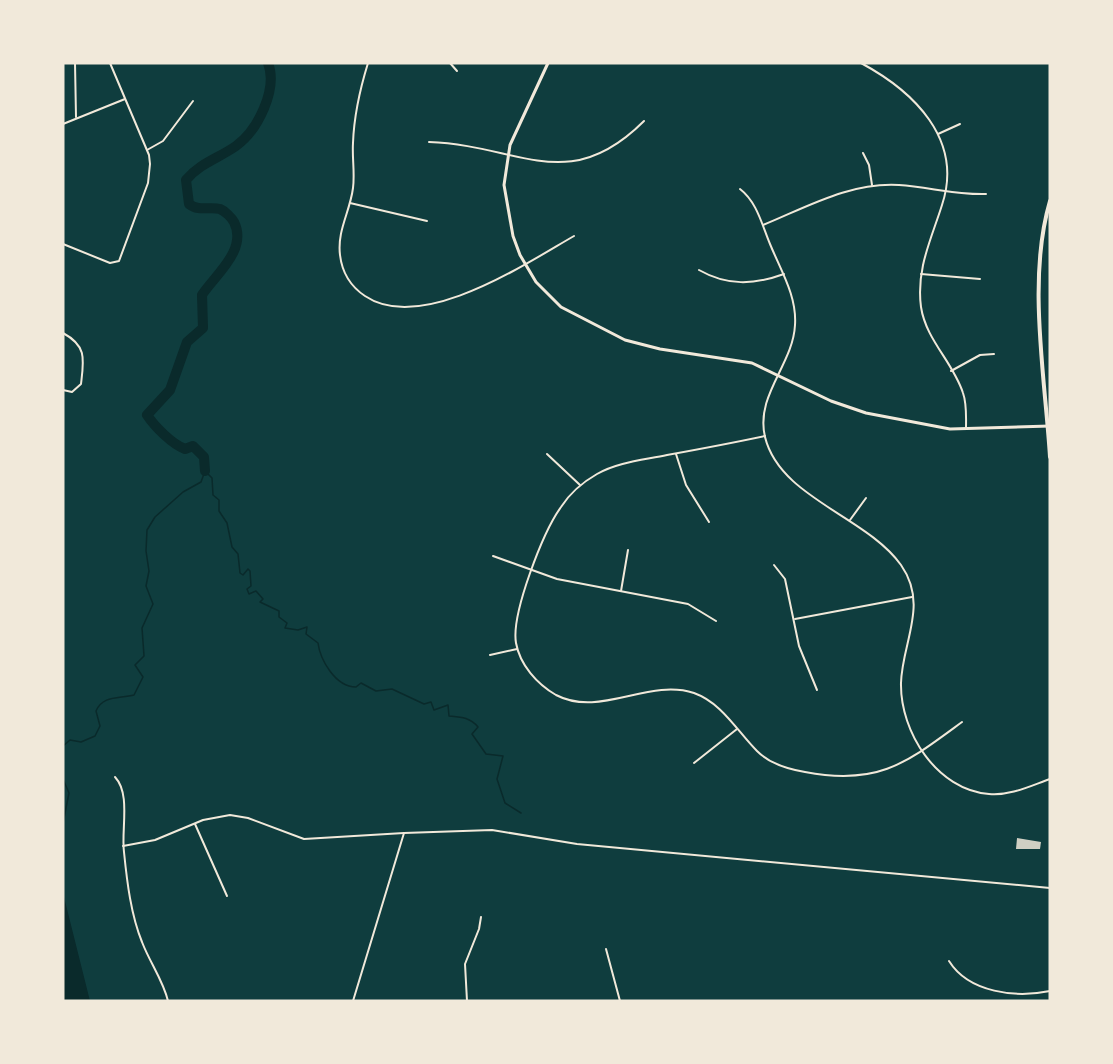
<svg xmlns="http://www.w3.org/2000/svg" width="1113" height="1064" font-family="'Exo 2',sans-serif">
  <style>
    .water { fill: #0a2a2b }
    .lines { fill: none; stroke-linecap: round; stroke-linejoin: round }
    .stream { stroke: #0a2a2b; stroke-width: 1.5 }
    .river { stroke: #0a2a2b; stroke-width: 10 }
    .building { fill: #cfcfc3 }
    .minor { stroke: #f1e9da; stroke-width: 2 }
    .tertiary { stroke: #f1e9da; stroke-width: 3 }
    .primary { stroke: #f1e9da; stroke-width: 4 }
  </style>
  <rect width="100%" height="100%" fill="#0f3d3e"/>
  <polygon class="water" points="63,893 90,1001 63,1001"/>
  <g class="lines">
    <g class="stream">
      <path d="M63 746 70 740 81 742 95 736 100 726 96 711C103 695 119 699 134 695L143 677 135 665 144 656 142 628 153 604 146 586 149 571 146 551 147 530 155 517 183 492 201 482 205 471 212 478 213 495 219 500V511L227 523 232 547 238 554 240 573 243 575 248 569 250 571 251 586 247 589 249 594 256 591 263 599 260 602 279 611V617L287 623 285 628 298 630 307 627 306 634 318 643C320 659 335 687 356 687L361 683 376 691 392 689 424 704 431 702 434 710 448 705 449 716C460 717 470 717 478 727L472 734 486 754 503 756 497 779 505 803 521 813"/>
      <polyline points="63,779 69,793 63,823"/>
    </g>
    <path class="river" d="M205 471 204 457 193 446 185 449C172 444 155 427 147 415L170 390 187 342 203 328 202 295C215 275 248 250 234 222 232 218 225 211 220 209 210 206 199 212 189 204L186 180C200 163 219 158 236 146 258 130 278 89 268 63"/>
  </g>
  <polygon class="building" points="1017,838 1041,842 1040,849 1016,849"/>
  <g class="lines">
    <g class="minor">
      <polyline points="75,63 76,117"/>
      <path d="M368 63C360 89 354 115 353 143 352 158 355 173 353 188 350 212 337 230 340 255 342 272 350 286 365 296 421 334 525 264 574 236"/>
      <polyline points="450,63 457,71"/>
      <path d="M861 63C913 91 964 139 942 205 931 240 916 269 921 307 926 340 953 362 963 393 967 404 966 417 966 429"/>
      <polyline points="63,124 125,99"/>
      <polyline points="938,134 960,124"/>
      <path d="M429 142C519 145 568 197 644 121"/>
      <polyline points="147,150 163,141 193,101"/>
      <polyline points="863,153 869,165 872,185"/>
      <path d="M740 189C757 202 762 225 770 244 781 271 797 296 795 325 793 365 755 395 765 437 780 498 866 516 901 565 929 605 902 642 901 683 900 732 937 790 989 794 1010 796 1030 786 1050 779"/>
      <polyline points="350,203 427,221"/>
      <path d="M763 225C807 207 850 182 899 185 929 187 956 195 986 194"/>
      <polyline points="63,244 110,263 119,261 148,183 150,164 149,155 110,63"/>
      <path d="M699 270C727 286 754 285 784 274"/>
      <polyline points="921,274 980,279"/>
      <path d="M63 333C87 346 84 359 81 384L72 392 63 390"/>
      <polyline points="951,371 980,355 994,354"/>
      <path d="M765 436C732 443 700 449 667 455 644 460 618 462 597 474 583 482 570 493 561 507 543 532 511 614 516 643 520 665 537 684 556 695 600 718 648 678 694 693 722 703 737 731 757 751 770 764 787 769 805 772 879 786 906 763 962 722"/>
      <polyline points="547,454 580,485"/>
      <polyline points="676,454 686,485 709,522"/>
      <polyline points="850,520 866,498"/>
      <polyline points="493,556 557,579 688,604 716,621"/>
      <polyline points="774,565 785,579 799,646 817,690"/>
      <polyline points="621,591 628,550"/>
      <polyline points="795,619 912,597"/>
      <polyline points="490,655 517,649"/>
      <polyline points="694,763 737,729"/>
      <path d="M115 777C131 794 121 830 124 852 127 882 131 915 142 942 150 963 163 980 168 1001"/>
      <polyline points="195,824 227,896"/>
      <polyline points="123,846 155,840 203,820 230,815 248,818 304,839 404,833"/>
      <polyline points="606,949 620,1001"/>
      <path d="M949 961C969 993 1016 998 1050 991"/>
      <polyline points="353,1001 404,833 492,830 577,844 1050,888"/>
      <polyline points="467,1001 465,964 479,929 481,917"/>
    </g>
    <polyline class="tertiary" points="548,63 510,145 504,185 513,236 520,255 536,282 561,307 625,340 660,349 752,363 831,401 866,413 950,429 1050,426"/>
    <path class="primary" d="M1050 201C1027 279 1045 376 1050 457"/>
  </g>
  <rect width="1113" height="1064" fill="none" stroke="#f1e9da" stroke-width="129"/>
</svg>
